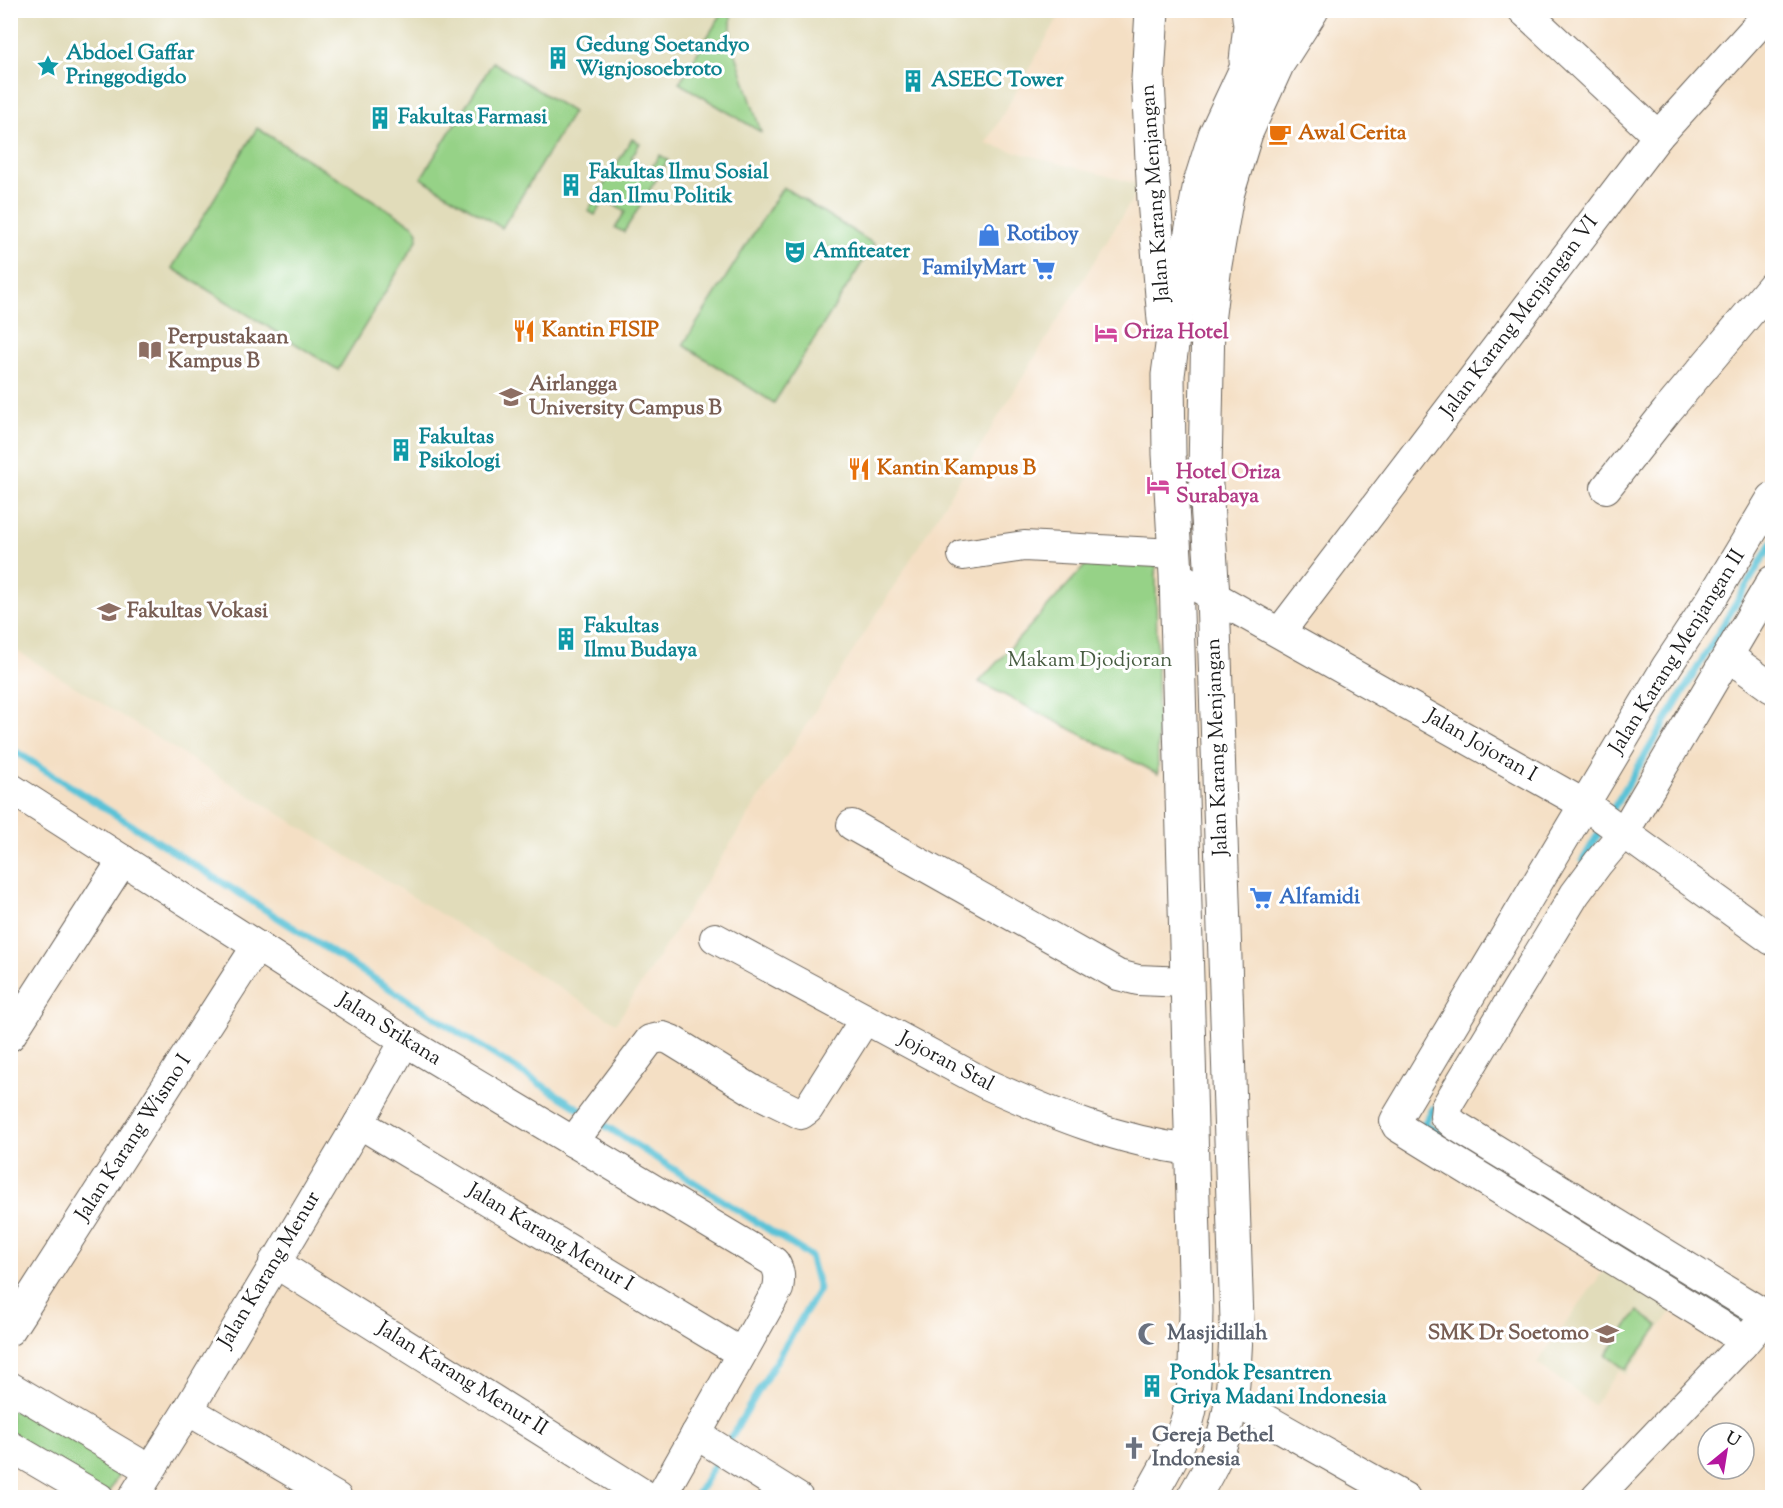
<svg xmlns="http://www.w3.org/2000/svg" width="1783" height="1508" font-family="'Sorts Mill Goudy',serif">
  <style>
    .built { fill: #e1dcba }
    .green { fill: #96d287; stroke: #597752; stroke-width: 1.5 }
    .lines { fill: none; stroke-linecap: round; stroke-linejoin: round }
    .stream { stroke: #5ac2d7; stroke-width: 7 }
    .minor-casing { stroke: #686057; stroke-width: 32 }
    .major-casing { stroke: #686057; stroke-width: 35 }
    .minor { stroke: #fff; stroke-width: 30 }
    .major { stroke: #fff; stroke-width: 33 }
    .labels { text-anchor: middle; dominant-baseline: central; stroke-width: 6; stroke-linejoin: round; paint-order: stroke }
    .culture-label { font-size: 21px; font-weight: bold; fill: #0d838f; stroke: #fff; text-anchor: start }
    .food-label { font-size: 21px; font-weight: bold; fill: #c56008; stroke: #fff; text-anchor: start }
    .street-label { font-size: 21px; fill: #1c1c1c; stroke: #fff }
    .shop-label { font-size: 21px; font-weight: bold; fill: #366cbe; stroke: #fff; text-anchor: start }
    .hotel-label { font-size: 21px; font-weight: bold; fill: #b23c85; stroke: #fff; text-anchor: start }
    .education-label { font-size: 21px; font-weight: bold; fill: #785e54; stroke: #fff; text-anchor: start }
    .park-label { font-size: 21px; fill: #475c41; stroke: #fff }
    .worship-label { font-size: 21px; font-weight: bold; fill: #5b616d; stroke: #fff; text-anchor: start }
  </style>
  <rect width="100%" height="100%" fill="#fff"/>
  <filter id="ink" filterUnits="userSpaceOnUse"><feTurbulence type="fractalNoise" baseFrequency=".0167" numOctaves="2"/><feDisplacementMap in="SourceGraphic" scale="12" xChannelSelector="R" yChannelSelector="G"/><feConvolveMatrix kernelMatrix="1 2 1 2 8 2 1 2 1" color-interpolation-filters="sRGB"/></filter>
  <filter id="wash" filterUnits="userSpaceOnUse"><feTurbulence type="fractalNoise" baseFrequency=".008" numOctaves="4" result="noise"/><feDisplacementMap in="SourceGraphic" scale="24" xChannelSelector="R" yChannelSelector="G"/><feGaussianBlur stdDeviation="1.35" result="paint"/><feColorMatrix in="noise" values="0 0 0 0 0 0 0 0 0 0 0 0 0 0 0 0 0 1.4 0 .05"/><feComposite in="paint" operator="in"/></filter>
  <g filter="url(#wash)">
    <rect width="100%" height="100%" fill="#f4dfc4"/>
    <g class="built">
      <polygon points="10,11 1062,11 986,144 1141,185 880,609 616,1023 11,647"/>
      <polygon points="1612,1259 1677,1304 1626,1375 1619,1370 1594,1405 1537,1363"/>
    </g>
    <g class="green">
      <polygon points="724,10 731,11 731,39 761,132 679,83"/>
      <polygon points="493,62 573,112 502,228 421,178"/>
      <polygon points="257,128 413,225 418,232 417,240 338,370 172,268"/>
      <polygon points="632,139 640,143 631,158 650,170 660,155 668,160 624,232 615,228 625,212 605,199 595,215 588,211"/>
      <polygon points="783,187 874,244 774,403 683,345"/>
      <polygon points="1093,557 1156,563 1158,774 979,682"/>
      <polygon points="1638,1311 1659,1326 1626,1370 1606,1355"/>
      <polygon points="10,1397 123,1467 106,1497 11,1455"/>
    </g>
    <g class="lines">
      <g class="stream">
        <polyline points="10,748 586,1113"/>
        <polyline points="1610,814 1772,543"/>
        <polyline points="1583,860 1603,826"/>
        <polyline points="1433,1109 1424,1124 1750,1324"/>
        <polyline points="598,1121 810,1256 819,1289 727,1444"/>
        <polyline points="1762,1331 1772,1338"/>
        <polyline points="695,1498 720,1456"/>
      </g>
    </g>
  </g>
  <g filter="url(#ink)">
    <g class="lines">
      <g class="minor-casing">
        <g id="minor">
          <polyline points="1523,10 1658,136"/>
          <polyline points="1606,488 1666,412 1772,286"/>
          <polyline points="963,555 1024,546 1174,554"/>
          <polyline points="1176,575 1587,806 1772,940"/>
          <polyline points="1280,632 1658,136 1772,10"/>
          <polyline points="1728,656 1772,688"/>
          <path d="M10 788 405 1041 774 1262C780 1271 780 1278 778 1289L660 1498"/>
          <polyline points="852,825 1118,975 1138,980 1186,982"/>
          <path d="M715 938 986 1084C1053 1114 1118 1141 1191 1150"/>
          <polyline points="10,1036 123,860"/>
          <polyline points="359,1123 741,1353"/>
          <polyline points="573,1142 650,1040 663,1037 671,1040 754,1091 801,1114 808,1109 865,1019"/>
          <polyline points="274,1262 649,1498"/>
          <polyline points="10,1330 257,946"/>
          <polyline points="1742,1345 1764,1319 1762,1313 1455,1125 1445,1116 1446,1107 1575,894 1598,863 1624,832 1772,581"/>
          <polyline points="10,1387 150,1470"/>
          <polyline points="1232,1400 1405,1498"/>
          <polyline points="188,1410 337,1498"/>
          <polyline points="696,1434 798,1498"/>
          <polyline points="10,1446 99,1498"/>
          <polyline points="133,1498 188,1410 359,1123 405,1041"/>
          <polyline points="1596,1498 1742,1345 1730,1331 1397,1126 1395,1121 1667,666 1712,598 1772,498"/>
        </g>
      </g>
      <g class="major-casing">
        <g id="major">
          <polyline points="1152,10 1148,79 1154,200 1164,320"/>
          <polyline points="1246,61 1250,25 1248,10"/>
          <path d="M1149 1498C1164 1469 1184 1440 1190 1409 1197 1377 1195 1343 1196 1311L1176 575 1169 454 1168 375 1176 316 1200 183 1215 135 1245 71 1279 10"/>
          <path d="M1193 1498C1206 1476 1218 1455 1225 1431 1235 1395 1234 1357 1237 1321L1213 596 1205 470 1208 322 1215 265 1227 195 1246 133 1278 63 1312 10"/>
        </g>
      </g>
      <use href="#minor" class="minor"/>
      <use href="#major" class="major"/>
    </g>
  </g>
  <defs>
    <g id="building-bare" transform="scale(1.8)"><path d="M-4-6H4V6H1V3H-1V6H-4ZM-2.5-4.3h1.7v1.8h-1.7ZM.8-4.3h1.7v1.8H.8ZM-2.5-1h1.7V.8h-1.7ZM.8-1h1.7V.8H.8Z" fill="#0f9aa8" stroke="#fff" stroke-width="2.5" paint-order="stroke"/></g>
    <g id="sight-bare" transform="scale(1.8)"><path d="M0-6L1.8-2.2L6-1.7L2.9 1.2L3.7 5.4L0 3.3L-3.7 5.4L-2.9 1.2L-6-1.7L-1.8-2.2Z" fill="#0f9aa8" stroke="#fff" stroke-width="2.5" paint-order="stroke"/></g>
    <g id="cafe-bare" transform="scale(1.8)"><path d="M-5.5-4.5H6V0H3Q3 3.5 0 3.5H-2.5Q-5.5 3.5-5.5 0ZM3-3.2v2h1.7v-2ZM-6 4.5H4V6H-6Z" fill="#e8710a" stroke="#fff" stroke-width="2.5" paint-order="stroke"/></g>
    <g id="shop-bare" transform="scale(1.8)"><path d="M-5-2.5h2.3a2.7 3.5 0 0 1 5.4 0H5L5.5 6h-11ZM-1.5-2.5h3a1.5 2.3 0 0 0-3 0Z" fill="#3f7fe0" stroke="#fff" stroke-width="2.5" paint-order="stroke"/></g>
    <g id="theatre-bare" transform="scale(1.8)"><path d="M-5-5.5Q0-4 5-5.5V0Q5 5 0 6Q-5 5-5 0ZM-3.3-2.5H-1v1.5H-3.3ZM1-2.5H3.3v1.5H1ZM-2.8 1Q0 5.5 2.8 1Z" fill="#0f9aa8" stroke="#fff" stroke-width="2.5" paint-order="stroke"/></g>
    <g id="supermarket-bare" transform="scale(1.8)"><path d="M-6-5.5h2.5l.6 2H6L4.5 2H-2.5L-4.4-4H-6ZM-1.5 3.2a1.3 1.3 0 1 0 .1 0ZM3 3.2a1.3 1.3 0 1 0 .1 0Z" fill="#3f7fe0" stroke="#fff" stroke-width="2.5" paint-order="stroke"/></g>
    <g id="restaurant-bare" transform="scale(1.8)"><path d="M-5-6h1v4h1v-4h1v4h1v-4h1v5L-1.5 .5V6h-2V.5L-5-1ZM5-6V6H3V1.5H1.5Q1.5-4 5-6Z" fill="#e8710a" stroke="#fff" stroke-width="2.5" paint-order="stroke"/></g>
    <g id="hotel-bare" transform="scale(1.8)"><path d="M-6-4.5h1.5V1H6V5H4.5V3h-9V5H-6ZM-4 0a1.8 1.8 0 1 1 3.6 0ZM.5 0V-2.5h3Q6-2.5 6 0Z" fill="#d1479c" stroke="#fff" stroke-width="2.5" paint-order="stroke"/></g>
    <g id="library-bare" transform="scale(1.8)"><path d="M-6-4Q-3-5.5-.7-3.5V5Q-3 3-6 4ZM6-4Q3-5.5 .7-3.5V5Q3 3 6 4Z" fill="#8d6e63" stroke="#fff" stroke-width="2.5" paint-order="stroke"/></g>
    <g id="university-bare" transform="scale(1.8)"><path d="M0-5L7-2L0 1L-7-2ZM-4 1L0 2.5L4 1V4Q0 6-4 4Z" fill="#8d6e63" stroke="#fff" stroke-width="2.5" paint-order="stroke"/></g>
    <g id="mosque-bare" transform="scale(1.8)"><path d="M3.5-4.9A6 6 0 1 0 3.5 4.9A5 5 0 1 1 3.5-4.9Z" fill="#6b7280" stroke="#fff" stroke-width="2.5" paint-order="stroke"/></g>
    <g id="school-bare" transform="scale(1.8)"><path d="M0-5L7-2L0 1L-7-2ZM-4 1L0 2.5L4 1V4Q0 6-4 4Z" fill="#8d6e63" stroke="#fff" stroke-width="2.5" paint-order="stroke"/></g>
    <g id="church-bare" transform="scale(1.8)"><path d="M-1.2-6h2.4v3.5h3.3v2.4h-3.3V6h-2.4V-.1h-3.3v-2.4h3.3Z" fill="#6b7280" stroke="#fff" stroke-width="2.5" paint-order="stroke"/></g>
  </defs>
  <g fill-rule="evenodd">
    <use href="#building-bare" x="558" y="58"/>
    <use href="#sight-bare" x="48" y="66"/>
    <use href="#building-bare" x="913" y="81"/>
    <use href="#building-bare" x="380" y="118"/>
    <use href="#cafe-bare" x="1280" y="134"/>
    <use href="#building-bare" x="571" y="185"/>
    <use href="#shop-bare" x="989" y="235"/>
    <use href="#theatre-bare" x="795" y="252"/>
    <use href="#supermarket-bare" x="1044" y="269"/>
    <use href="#restaurant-bare" x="524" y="331"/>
    <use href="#hotel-bare" x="1106" y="333"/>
    <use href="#library-bare" x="150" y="350"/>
    <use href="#university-bare" x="511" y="397"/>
    <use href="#building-bare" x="401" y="450"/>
    <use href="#restaurant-bare" x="859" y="469"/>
    <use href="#hotel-bare" x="1158" y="485"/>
    <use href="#university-bare" x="109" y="612"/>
    <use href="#building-bare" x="566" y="639"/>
    <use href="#supermarket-bare" x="1261" y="898"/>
    <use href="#mosque-bare" x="1149" y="1334"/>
    <use href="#school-bare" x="1607" y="1334"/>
    <use href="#building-bare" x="1152" y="1386"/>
    <use href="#church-bare" x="1134" y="1448"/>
  </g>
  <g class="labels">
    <g class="culture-label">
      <text x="576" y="46">Gedung Soetandyo<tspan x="576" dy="24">Wignjosoebroto</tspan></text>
      <text x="66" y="54">Abdoel Gaffar<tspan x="66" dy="24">Pringgodigdo</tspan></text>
      <text x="931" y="81">ASEEC Tower</text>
      <text x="398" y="118">Fakultas Farmasi</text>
      <text x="589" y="173">Fakultas Ilmu Sosial<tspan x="589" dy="24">dan Ilmu Politik</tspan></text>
      <text x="813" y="252">Amfiteater</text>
      <text x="419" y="438">Fakultas<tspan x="419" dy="24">Psikologi</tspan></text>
      <text x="584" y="627">Fakultas<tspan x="584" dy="24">Ilmu Budaya</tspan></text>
      <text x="1170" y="1374">Pondok Pesantren<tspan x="1170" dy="24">Griya Madani Indonesia</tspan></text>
    </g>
    <g class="food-label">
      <text x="1298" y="134">Awal Cerita</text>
      <text x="542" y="331">Kantin FISIP</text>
      <text x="877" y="469">Kantin Kampus B</text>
    </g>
    <g class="street-label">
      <text transform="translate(1156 193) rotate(-94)">Jalan Karang Menjangan</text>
      <text transform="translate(1520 317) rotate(-53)">Jalan Karang Menjangan VI</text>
      <text transform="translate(1678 652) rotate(-58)">Jalan Karang Menjangan II</text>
      <text transform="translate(1481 746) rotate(30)">Jalan Jojoran I</text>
      <text transform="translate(1218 747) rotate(-92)">Jalan Karang Menjangan</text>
      <text transform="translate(389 1030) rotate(32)">Jalan Srikana</text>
      <text transform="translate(946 1062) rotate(28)">Jojoran Stal</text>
      <text transform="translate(134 1138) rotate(-57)">Jalan Karang Wismo I</text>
      <text transform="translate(550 1238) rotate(31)">Jalan Karang Menur I</text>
      <text transform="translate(270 1270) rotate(-59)">Jalan Karang Menur</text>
      <text transform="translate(462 1379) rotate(32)">Jalan Karang Menur II</text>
    </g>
    <g class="shop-label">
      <text x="1007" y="235">Rotiboy</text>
      <text x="1026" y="269" text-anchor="end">FamilyMart</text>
      <text x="1279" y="898">Alfamidi</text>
    </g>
    <g class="hotel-label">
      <text x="1124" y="333">Oriza Hotel</text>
      <text x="1176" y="473">Hotel Oriza<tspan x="1176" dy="24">Surabaya</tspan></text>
    </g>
    <g class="education-label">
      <text x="168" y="338">Perpustakaan<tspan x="168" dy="24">Kampus B</tspan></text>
      <text x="529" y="385">Airlangga<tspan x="529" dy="24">University Campus B</tspan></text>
      <text x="127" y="612">Fakultas Vokasi</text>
      <text x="1589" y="1334" text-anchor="end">SMK Dr Soetomo</text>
    </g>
    <g class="park-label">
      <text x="1090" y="661">Makam Djodjoran</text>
    </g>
    <g class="worship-label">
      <text x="1167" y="1334">Masjidillah</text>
      <text x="1152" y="1436">Gereja Bethel<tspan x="1152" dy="24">Indonesia</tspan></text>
    </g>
  </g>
  <rect width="1783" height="1508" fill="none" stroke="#fff" stroke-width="36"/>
  <g transform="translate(1726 1451) rotate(30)"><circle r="28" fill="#ffffff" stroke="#a4a4a4" stroke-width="1.5"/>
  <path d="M0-4.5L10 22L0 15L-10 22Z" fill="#b5179e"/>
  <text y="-9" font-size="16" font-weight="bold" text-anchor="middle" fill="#1c1c1c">U</text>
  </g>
</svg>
